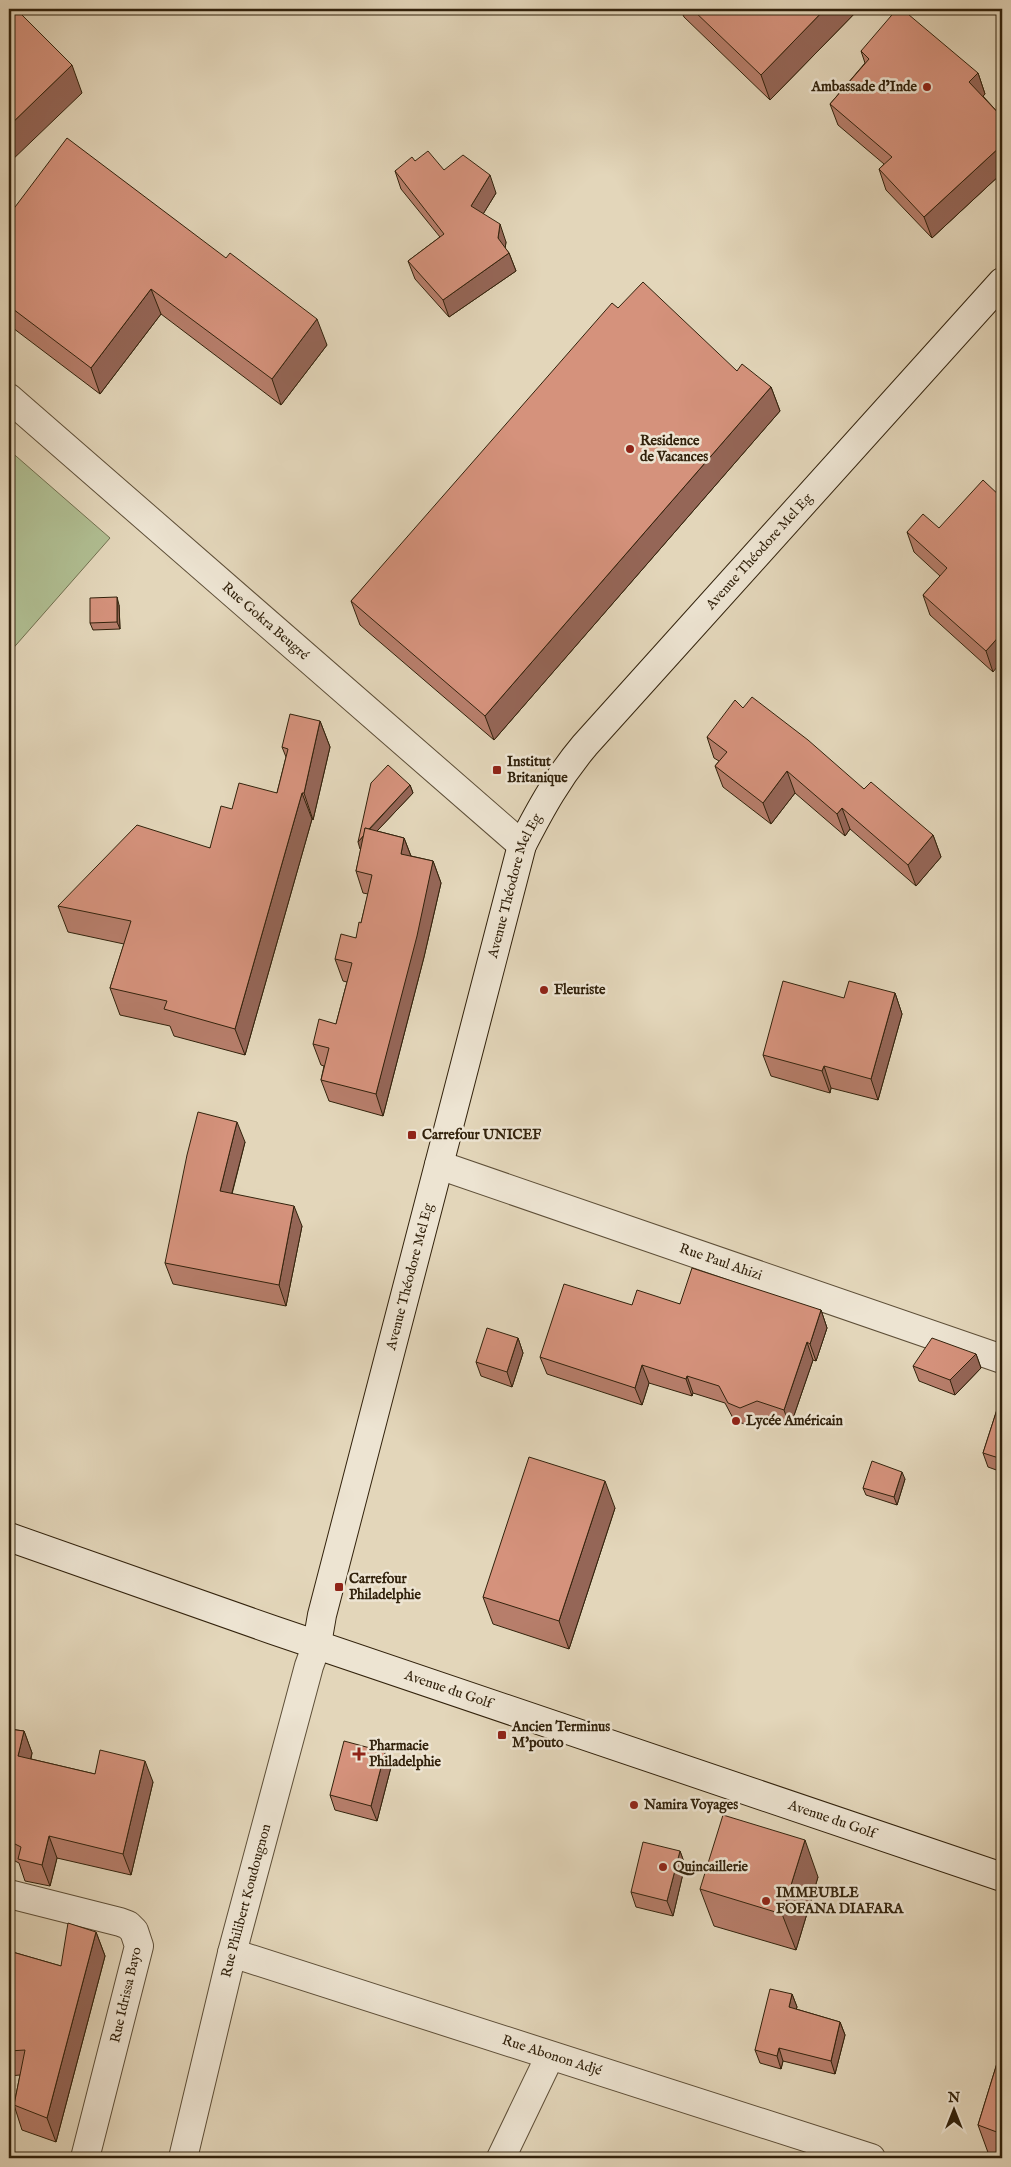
<svg xmlns="http://www.w3.org/2000/svg" width="1011" height="2167" font-family="'IM FELL English',serif">
  <style>
    .green { fill: #b0be92; stroke: #71704f }
    .lines { fill: none; stroke-linecap: round; stroke-linejoin: round }
    .street-casing { stroke: #5e4f38; stroke-width: 30 }
    .secondary-casing { stroke: #32220c; stroke-width: 30 }
    .street { stroke: #ede4d2; stroke-width: 28 }
    .secondary { stroke: #ede4d2; stroke-width: 28 }
    .wall { fill: #b77e6b; stroke: #32220c }
    .shaded-wall { fill: #956657; stroke: #32220c }
    .building { fill: #d5927c; stroke: #32220c }
    .poi-dot { fill: #8f2418; stroke: #ede4d2; stroke-width: 2 }
    .labels { text-anchor: middle; dominant-baseline: central; stroke-width: 5; stroke-linejoin: round; paint-order: stroke }
    .poi-label { font-size: 14px; font-weight: bold; fill: #32220c; stroke: #ede4d2; text-anchor: start }
    .street-label { font-size: 14px; fill: #32220c; stroke: #ede4d2 }
  </style>
  <rect width="100%" height="100%" fill="#e3d6ba"/>
  <filter id="stains"><feTurbulence type="fractalNoise" baseFrequency=".004" numOctaves="4"/><feColorMatrix values="0 0 0 0 .2 0 0 0 0 .09 0 0 0 0 .02 0 0 0 .5 -.17"/></filter>
  <radialGradient id="worn" r=".72"><stop offset=".6" stop-color="#630" stop-opacity="0"/><stop offset="1" stop-color="#630" stop-opacity=".3"/></radialGradient>
  <polygon class="green" points="9,450 110,538 9,653"/>
  <g class="lines">
    <g class="street-casing">
      <g id="street">
        <path id="s1" d="M9 398 522 845"/>
        <path id="s2" d="M439 1165 1002 1359"/>
        <polyline points="9,1894 120,1922 128,1925 134,1931 139,1946 85,2158"/>
        <path id="s3" d="M232 1953 871 2158"/>
        <path id="s4" d="M183 2158 232 1953 309 1666 317 1644"/>
        <polyline points="501,2158 550,2056"/>
      </g>
    </g>
    <g class="secondary-casing">
      <g id="secondary">
        <path id="s5" d="M9 1537 273 1630 1002 1877"/>
        <path id="s6" d="M317 1644 322 1615 522 845C541 808 558 777 585 745L1002 282"/>
      </g>
    </g>
    <use href="#street" class="street"/>
    <use href="#secondary" class="secondary"/>
  </g>
  <g class="wall">
    <polygon points="680,9 859,9 770,100 684,17"/>
    <polygon points="861,51 978,73 985,94 983,96 1002,117 1002,173 932,238 886,190 879,169 884,164 838,125 830,104 865,63"/>
    <polygon points="415,161 444,170 496,193 483,214 506,242 505,248 509,253 516,271 449,317 415,279 408,261 440,237 401,189 395,171"/>
    <polygon points="9,215 327,345 281,405 161,314 100,394 9,325"/>
    <polygon points="618,308 737,371 771,387 780,411 494,740 360,625 351,601"/>
    <polygon points="1002,498 993,672 930,615 923,595 940,576 914,552 907,532 939,528"/>
    <polygon points="119,605 120,629 93,630 90,623"/>
    <polygon points="743,708 933,835 941,857 916,886 850,829 845,836 795,793 771,824 723,787 715,766 719,761 714,758 707,737"/>
    <polygon points="320,721 330,747 313,820 312,819 245,1055 174,1036 170,1026 120,1015 110,988 124,944 68,932 58,906 210,848 232,809 277,793 286,757 282,747"/>
    <polygon points="410,785 413,793 377,831 404,838 411,856 433,861 441,883 424,957 383,1116 329,1101 321,1080 324,1066 321,1065 313,1044 336,1024 347,982 343,981 335,959 356,938 361,923 368,894 363,893 356,871 361,849"/>
    <polygon points="895,993 902,1014 878,1100 831,1088 830,1093 771,1076 763,1055 844,998"/>
    <polygon points="245,1142 232,1194 302,1226 286,1306 173,1284 165,1263"/>
    <polygon points="680,1304 821,1310 827,1328 816,1361 813,1360 790,1427 763,1419 747,1425 734,1420 725,1403 693,1393 692,1396 649,1383 642,1405 547,1374 540,1357 632,1305"/>
    <polygon points="518,1338 523,1353 512,1387 481,1376 476,1362"/>
    <polygon points="976,1354 981,1368 955,1395 919,1381 913,1366"/>
    <polygon points="1002,1394 1002,1472 988,1467 983,1453"/>
    <polygon points="905,1479 897,1505 866,1495 863,1488"/>
    <polygon points="615,1508 569,1649 493,1624 483,1597"/>
    <polygon points="9,1729 24,1731 32,1753 31,1759 95,1774 153,1782 131,1875 57,1858 50,1886 25,1881 19,1863 9,1858"/>
    <polygon points="391,1767 377,1821 335,1810 330,1795"/>
    <polygon points="680,1851 685,1865 673,1916 636,1907 631,1892"/>
    <polygon points="818,1877 796,1950 714,1926 700,1889"/>
    <polygon points="96,1932 105,1956 56,2142 22,2130 14,2105 20,2075 9,2076 9,1951 61,1966"/>
    <polygon points="792,1994 797,2007 796,2009 840,2022 845,2035 835,2074 783,2061 781,2069 760,2063 755,2050"/>
    <polygon points="1002,2047 1002,2158 990,2158 978,2125"/>
  </g>
  <g class="shaded-wall">
    <polygon points="825,9 859,9 770,100 761,75"/>
    <polygon points="72,65 82,93 9,163 9,126"/>
    <polygon points="978,73 985,94 977,103 969,82"/>
    <polygon points="1002,145 1002,173 932,238 924,217"/>
    <polygon points="490,175 496,193 477,224 471,206"/>
    <polygon points="500,224 506,242 504,256 498,238"/>
    <polygon points="509,253 516,271 449,317 443,300"/>
    <polygon points="151,289 161,314 100,394 91,368"/>
    <polygon points="317,319 327,345 281,405 272,379"/>
    <polygon points="771,387 780,411 494,740 485,716"/>
    <polygon points="117,597 119,605 120,629 117,622"/>
    <polygon points="1002,633 1002,661 993,672 986,651"/>
    <polygon points="320,721 330,747 313,820 304,793"/>
    <polygon points="787,771 795,793 771,824 763,803"/>
    <polygon points="410,785 413,793 360,849 358,842"/>
    <polygon points="302,793 312,819 245,1055 235,1029"/>
    <polygon points="842,808 850,829 845,836 837,814"/>
    <polygon points="933,835 941,857 916,886 908,865"/>
    <polygon points="404,838 412,859 401,854"/>
    <polygon points="433,861 441,883 424,957 383,1116 376,1094"/>
    <polygon points="895,993 902,1014 878,1100 871,1079"/>
    <polygon points="824,1066 831,1088 830,1093 822,1071"/>
    <polygon points="237,1122 245,1142 227,1212 220,1191"/>
    <polygon points="294,1206 302,1226 286,1306 279,1285"/>
    <polygon points="821,1310 827,1328 816,1361 810,1344"/>
    <polygon points="518,1338 523,1353 512,1387 507,1372"/>
    <polygon points="807,1342 813,1360 790,1427 784,1410"/>
    <polygon points="976,1354 981,1368 955,1395 950,1380"/>
    <polygon points="642,1365 649,1383 642,1405 635,1388"/>
    <polygon points="687,1376 693,1393 692,1396 686,1379"/>
    <polygon points="902,1472 905,1479 897,1505 894,1497"/>
    <polygon points="605,1481 615,1508 569,1649 559,1621"/>
    <polygon points="24,1731 32,1753 26,1777 18,1756"/>
    <polygon points="385,1752 391,1767 377,1821 371,1806"/>
    <polygon points="145,1761 153,1782 131,1875 123,1854"/>
    <polygon points="49,1836 57,1858 50,1886 42,1865"/>
    <polygon points="805,1840 818,1877 796,1950 782,1914"/>
    <polygon points="680,1851 685,1865 673,1916 667,1901"/>
    <polygon points="96,1932 105,1956 56,2142 47,2118"/>
    <polygon points="792,1994 797,2007 793,2020 789,2007"/>
    <polygon points="840,2022 845,2035 835,2074 831,2061"/>
    <polygon points="779,2048 783,2061 781,2069 777,2056"/>
  </g>
  <g class="building">
    <polygon points="9,9 16,9 72,65 9,126"/>
    <polygon points="692,9 825,9 761,75"/>
    <polygon points="897,9 902,9 978,73 969,82 1002,117 1002,145 924,217 879,169 892,157 830,104 869,59 861,51"/>
    <polygon points="67,138 226,258 230,253 317,319 272,379 151,289 91,368 9,306 9,215"/>
    <polygon points="428,151 444,170 463,155 490,175 471,206 500,224 498,238 509,253 443,300 408,261 444,234 395,171 412,157 415,161"/>
    <polygon points="643,282 737,371 742,364 771,387 485,716 351,601 612,303 618,308"/>
    <polygon points="983,480 1002,498 1002,633 986,651 923,595 947,568 907,532 923,514 939,528"/>
    <polygon points="117,597 117,622 90,623 90,598"/>
    <polygon points="752,697 808,740 864,789 871,782 933,835 908,865 842,808 837,814 787,771 763,803 715,766 727,752 707,737 735,700 743,708"/>
    <polygon points="290,714 320,721 304,793 302,793 235,1029 164,1009 167,1001 110,988 131,921 58,906 137,825 210,848 221,806 232,809 239,783 277,793 288,749 282,747"/>
    <polygon points="388,765 410,785 369,829 365,828 364,835 358,842 371,783"/>
    <polygon points="365,828 404,838 401,854 433,861 417,936 376,1094 321,1080 329,1048 313,1044 319,1019 336,1024 352,963 335,959 341,934 356,938 359,922 361,923 372,875 356,871"/>
    <polygon points="783,981 844,998 849,981 895,993 871,1079 824,1066 822,1071 763,1055"/>
    <polygon points="198,1112 237,1122 220,1191 294,1206 279,1285 165,1263 187,1155"/>
    <polygon points="692,1268 821,1310 810,1344 807,1342 784,1410 757,1401 740,1408 728,1403 719,1386 687,1376 686,1379 642,1365 635,1388 540,1357 564,1284 632,1305 637,1290 680,1304"/>
    <polygon points="487,1328 518,1338 507,1372 476,1362"/>
    <polygon points="932,1338 976,1354 950,1380 913,1366"/>
    <polygon points="1002,1394 1002,1459 983,1453"/>
    <polygon points="529,1457 605,1481 559,1621 483,1597"/>
    <polygon points="872,1461 902,1472 894,1497 863,1488"/>
    <polygon points="9,1729 24,1731 18,1756 95,1774 100,1750 145,1761 123,1854 49,1836 42,1865 18,1859 21,1847 9,1841"/>
    <polygon points="344,1741 385,1752 371,1806 330,1795"/>
    <polygon points="723,1815 805,1840 782,1914 700,1889"/>
    <polygon points="643,1842 680,1851 667,1901 631,1892"/>
    <polygon points="68,1923 96,1932 47,2118 14,2105 25,2050 9,2051 9,1951 61,1966"/>
    <polygon points="770,1989 792,1994 789,2007 840,2022 831,2061 779,2048 777,2056 755,2050"/>
    <polygon points="1002,2047 1002,2134 978,2125"/>
  </g>
  <g class="poi-dot">
    <circle cx="927" cy="87" r="5"/>
    <circle cx="630" cy="449" r="5"/>
    <rect x="492" y="765" width="10" height="10" rx="2.5"/>
    <circle cx="544" cy="990" r="5"/>
    <rect x="407" y="1130" width="10" height="10" rx="2.5"/>
    <circle cx="736" cy="1421" r="5"/>
    <rect x="334" y="1582" width="10" height="10" rx="2.5"/>
    <rect x="497" y="1730" width="10" height="10" rx="2.5"/>
    <path d="M356.5 1746.5h5v5h5v5h-5v5h-5v-5h-5v-5h5z"/>
    <circle cx="634" cy="1805" r="5"/>
    <circle cx="663" cy="1867" r="5"/>
    <circle cx="766" cy="1901" r="5"/>
  </g>
  <g class="labels">
    <g class="poi-label">
      <text x="917" y="87" text-anchor="end">Ambassade d’Inde</text>
      <text x="640" y="441">Residence<tspan x="640" dy="16">de Vacances</tspan></text>
      <text x="507" y="762">Institut<tspan x="507" dy="16">Britanique</tspan></text>
      <text x="554" y="990">Fleuriste</text>
      <text x="422" y="1135">Carrefour UNICEF</text>
      <text x="746" y="1421">Lycée Américain</text>
      <text x="349" y="1579">Carrefour<tspan x="349" dy="16">Philadelphie</tspan></text>
      <text x="512" y="1727">Ancien Terminus<tspan x="512" dy="16">M'pouto</tspan></text>
      <text x="369" y="1746">Pharmacie<tspan x="369" dy="16">Philadelphie</tspan></text>
      <text x="644" y="1805">Namira Voyages</text>
      <text x="673" y="1867">Quincaillerie</text>
      <text x="776" y="1893">IMMEUBLE<tspan x="776" dy="16">FOFANA DIAFARA</tspan></text>
    </g>
    <g class="street-label">
      <text stroke="none"><textPath href="#s6" startOffset="1204">Avenue Théodore Mel Eg</textPath></text>
      <text stroke="none"><textPath href="#s1" startOffset="340">Rue Gokra Beugré</textPath></text>
      <text stroke="none"><textPath href="#s6" startOffset="784">Avenue Théodore Mel Eg</textPath></text>
      <text stroke="none"><textPath href="#s2" startOffset="298">Rue Paul Ahizi</textPath></text>
      <text stroke="none"><textPath href="#s6" startOffset="379">Avenue Théodore Mel Eg</textPath></text>
      <text stroke="none"><textPath href="#s5" startOffset="465">Avenue du Golf</textPath></text>
      <text stroke="none"><textPath href="#s5" startOffset="870">Avenue du Golf</textPath></text>
      <text stroke="none"><textPath href="#s4" startOffset="265">Rue Philibert Koudougnon</textPath></text>
      <text transform="translate(126 1995) rotate(-77)">Rue Idrissa Bayo</text>
      <text stroke="none"><textPath href="#s3" startOffset="336">Rue Abonon Adjé</textPath></text>
    </g>
  </g>
  <rect width="1011" height="2167" fill="none" stroke="#e3d6ba" stroke-width="30"/>
  <rect x="10" y="10" width="991" height="2147" fill="none" stroke="#32220c" stroke-width="2.5"/>
  <rect x="15" y="15" width="981" height="2137" fill="none" stroke="#32220c"/>
  <g transform="translate(954 2110)" stroke="#ede4d2" stroke-width="4" paint-order="stroke">
  <path d="M0-4L9 19L0 12L-9 19Z" fill="#32220c"/>
  <text y="-8" font-size="14" font-weight="bold" text-anchor="middle" fill="#32220c">N</text>
  </g>
  <rect width="100%" height="100%" filter="url(#stains)"/>
  <rect width="100%" height="100%" fill="url(#worn)"/>
</svg>
